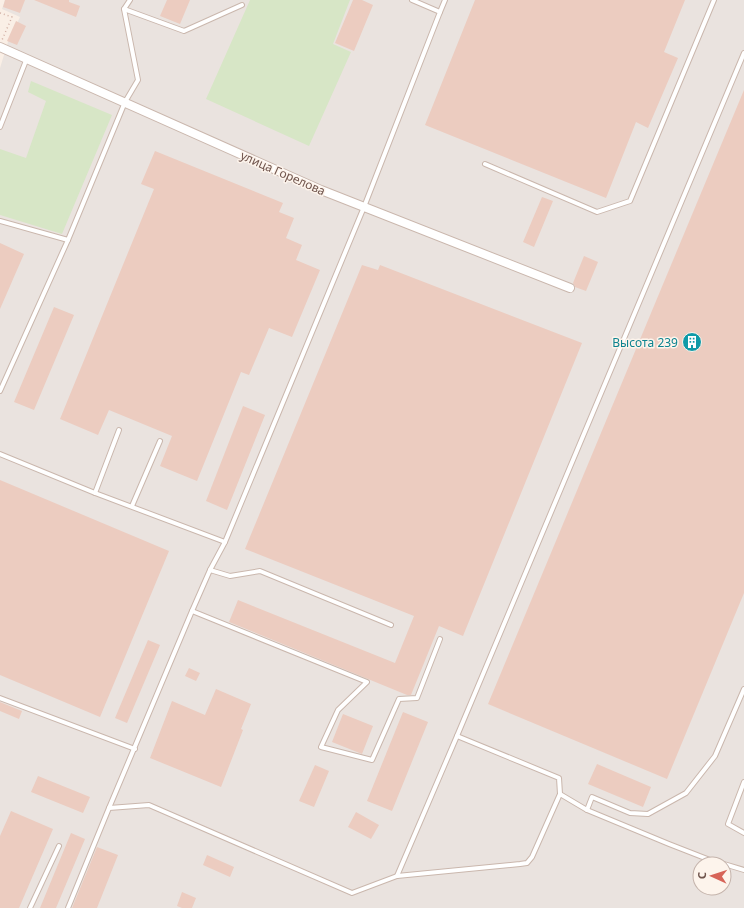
<svg xmlns="http://www.w3.org/2000/svg" width="744" height="908" font-family="'Noto Sans',sans-serif">
  <style>
    .industrial { fill: #eae3df; fill-rule: evenodd }
    .green { fill: #d7e6c6 }
    .building { fill: #ecccc0 }
    .lines { fill: none; stroke-linecap: round; stroke-linejoin: round }
    .service-casing { stroke: #cab7ad; stroke-width: 6 }
    .minor-casing { stroke: #cab7ad; stroke-width: 10 }
    .path { stroke: #d1afa4; stroke-width: 1.5; stroke-dasharray: 1 3; stroke-linecap: butt }
    .service { stroke: #fff; stroke-width: 4 }
    .minor { stroke: #fff; stroke-width: 8 }
    .labels { text-anchor: middle; dominant-baseline: central; stroke-width: 3; stroke-linejoin: round; paint-order: stroke }
    .street-label { font-size: 12px; fill: #70554d; stroke: #fdf4ec }
    .culture-label { font-size: 12px; fill: #0d838f; stroke: #fdf4ec; text-anchor: end }
  </style>
  <rect width="100%" height="100%" fill="#faefe6"/>
  <path class="industrial" d="M5 0H744V908H0V68L8 42 20 17 2 9ZM700 864H724V888H700Z"/>
  <g class="green">
    <polygon points="250,0 350,0 333,44 351,52 309,146 206,99"/>
    <polygon points="31,81 112,115 62,234 0,215 0,149 26,158 46,101 28,92"/>
  </g>
  <g class="building">
    <polygon points="5,0 25,0 20,13 3,7"/>
    <polygon points="34,0 69,0 69,2 80,6 76,17"/>
    <polygon points="167,0 190,0 180,24 160,16"/>
    <polygon points="353,0 362,0 373,5 354,51 335,43"/>
    <polygon points="475,0 685,0 664,52 678,58 648,128 636,122 606,198 425,125"/>
    <polygon points="16,21 26,26 17,45 7,41"/>
    <polygon points="744,90 744,593 667,779 488,704"/>
    <polygon points="155,151 283,203 279,212 294,218 286,238 302,245 296,260 320,270 292,337 269,328 249,375 241,372 197,481 160,466 172,436 109,410 98,435 60,419 154,189 141,184"/>
    <polygon points="542,197 553,201 534,247 523,242"/>
    <polygon points="0,243 24,254 0,309"/>
    <polygon points="584,256 598,262 586,291 575,287 573,283"/>
    <polygon points="362,265 378,270 380,265 582,343 463,636 439,626 411,695 407,695 229,622 238,600 395,663 414,616 245,549"/>
    <polygon points="54,307 74,315 34,410 14,402"/>
    <polygon points="243,406 265,415 227,510 206,501"/>
    <polygon points="0,480 169,551 100,717 0,675"/>
    <polygon points="148,640 160,645 127,723 115,718"/>
    <polygon points="189,668 200,673 196,681 185,676"/>
    <polygon points="216,689 251,704 241,729 243,730 221,787 150,758 172,701 205,715"/>
    <polygon points="0,702 22,711 19,719 0,711"/>
    <polygon points="403,712 428,722 392,811 367,801"/>
    <polygon points="343,714 373,726 362,754 332,742"/>
    <polygon points="597,764 651,787 643,807 588,784"/>
    <polygon points="315,765 329,771 314,807 299,801"/>
    <polygon points="38,776 90,797 83,813 31,792"/>
    <polygon points="11,811 53,829 19,908 0,908 0,836"/>
    <polygon points="356,812 379,825 371,839 348,827"/>
    <polygon points="71,833 85,839 56,908 40,908"/>
    <polygon points="97,847 118,855 97,908 72,908"/>
    <polygon points="207,855 234,867 230,877 203,865"/>
    <polygon points="182,892 196,898 192,908 182,908 177,906"/>
  </g>
  <g class="lines">
    <g class="service-casing">
      <g id="service">
        <polyline points="124,9 184,31 242,5"/>
        <polyline points="440,12 445,0"/>
        <polyline points="0,127 27,58"/>
        <polyline points="485,164 597,212 630,201 714,0"/>
        <polyline points="0,221 68,240"/>
        <polyline points="0,391 68,240 125,102 138,80 124,9 130,0"/>
        <polyline points="0,454 95,493 225,542"/>
        <polyline points="95,493 119,430"/>
        <polyline points="132,506 160,441"/>
        <polyline points="210,570 230,576 260,571 391,625"/>
        <polyline points="192,611 367,682 338,710 321,747 372,760 399,699 417,698 440,639"/>
        <polyline points="0,698 135,749"/>
        <polyline points="457,736 559,778 560,794"/>
        <polyline points="744,782 728,824 744,833"/>
        <polyline points="109,808 192,611 210,570 225,542 364,207 440,12 412,0"/>
        <polyline points="587,810 592,797 630,813 648,814 686,793 715,756 744,689"/>
        <polyline points="724,864 744,870"/>
        <polyline points="397,876 457,736 744,53"/>
        <polyline points="30,908 59,846"/>
        <polyline points="68,908 109,808 149,805 352,893 397,876 520,864 527,863 532,857 560,794 587,810 669,844 710,860 723,864"/>
      </g>
    </g>
    <g class="minor-casing">
      <polyline id="minor" points="0,47 321,190 570,288"/>
    </g>
    <polyline class="path" points="0,13 12,17 2,40"/>
    <use href="#service" class="service"/>
    <use href="#minor" class="minor"/>
  </g>
  <defs>
    <g id="building-disc" transform="scale(1)"><circle r="9.5" fill="#0f9aa8" stroke="#fdf4ec"/><path d="M-4-6H4V6H1V3H-1V6H-4ZM-2.5-4.3h1.7v1.8h-1.7ZM.8-4.3h1.7v1.8H.8ZM-2.5-1h1.7V.8h-1.7ZM.8-1h1.7V.8H.8Z" fill="#fff"/></g>
  </defs>
  <g fill-rule="evenodd">
    <use href="#building-disc" x="692" y="342"/>
  </g>
  <g class="labels">
    <g class="street-label">
      <text transform="translate(283 173) rotate(24)">улица Горелова</text>
    </g>
    <g class="culture-label">
      <text x="678" y="342">Высота 239</text>
    </g>
  </g>
  <g transform="translate(712 876) rotate(273)"><circle r="19" fill="#fdf4ec" stroke="#c5b4ac"/>
  <path d="M0-3L7 15L0 10L-7 15Z" fill="#d76458"/>
  <text y="-6" font-size="11" font-weight="bold" text-anchor="middle" fill="#70554d">С</text>
  </g>
</svg>
